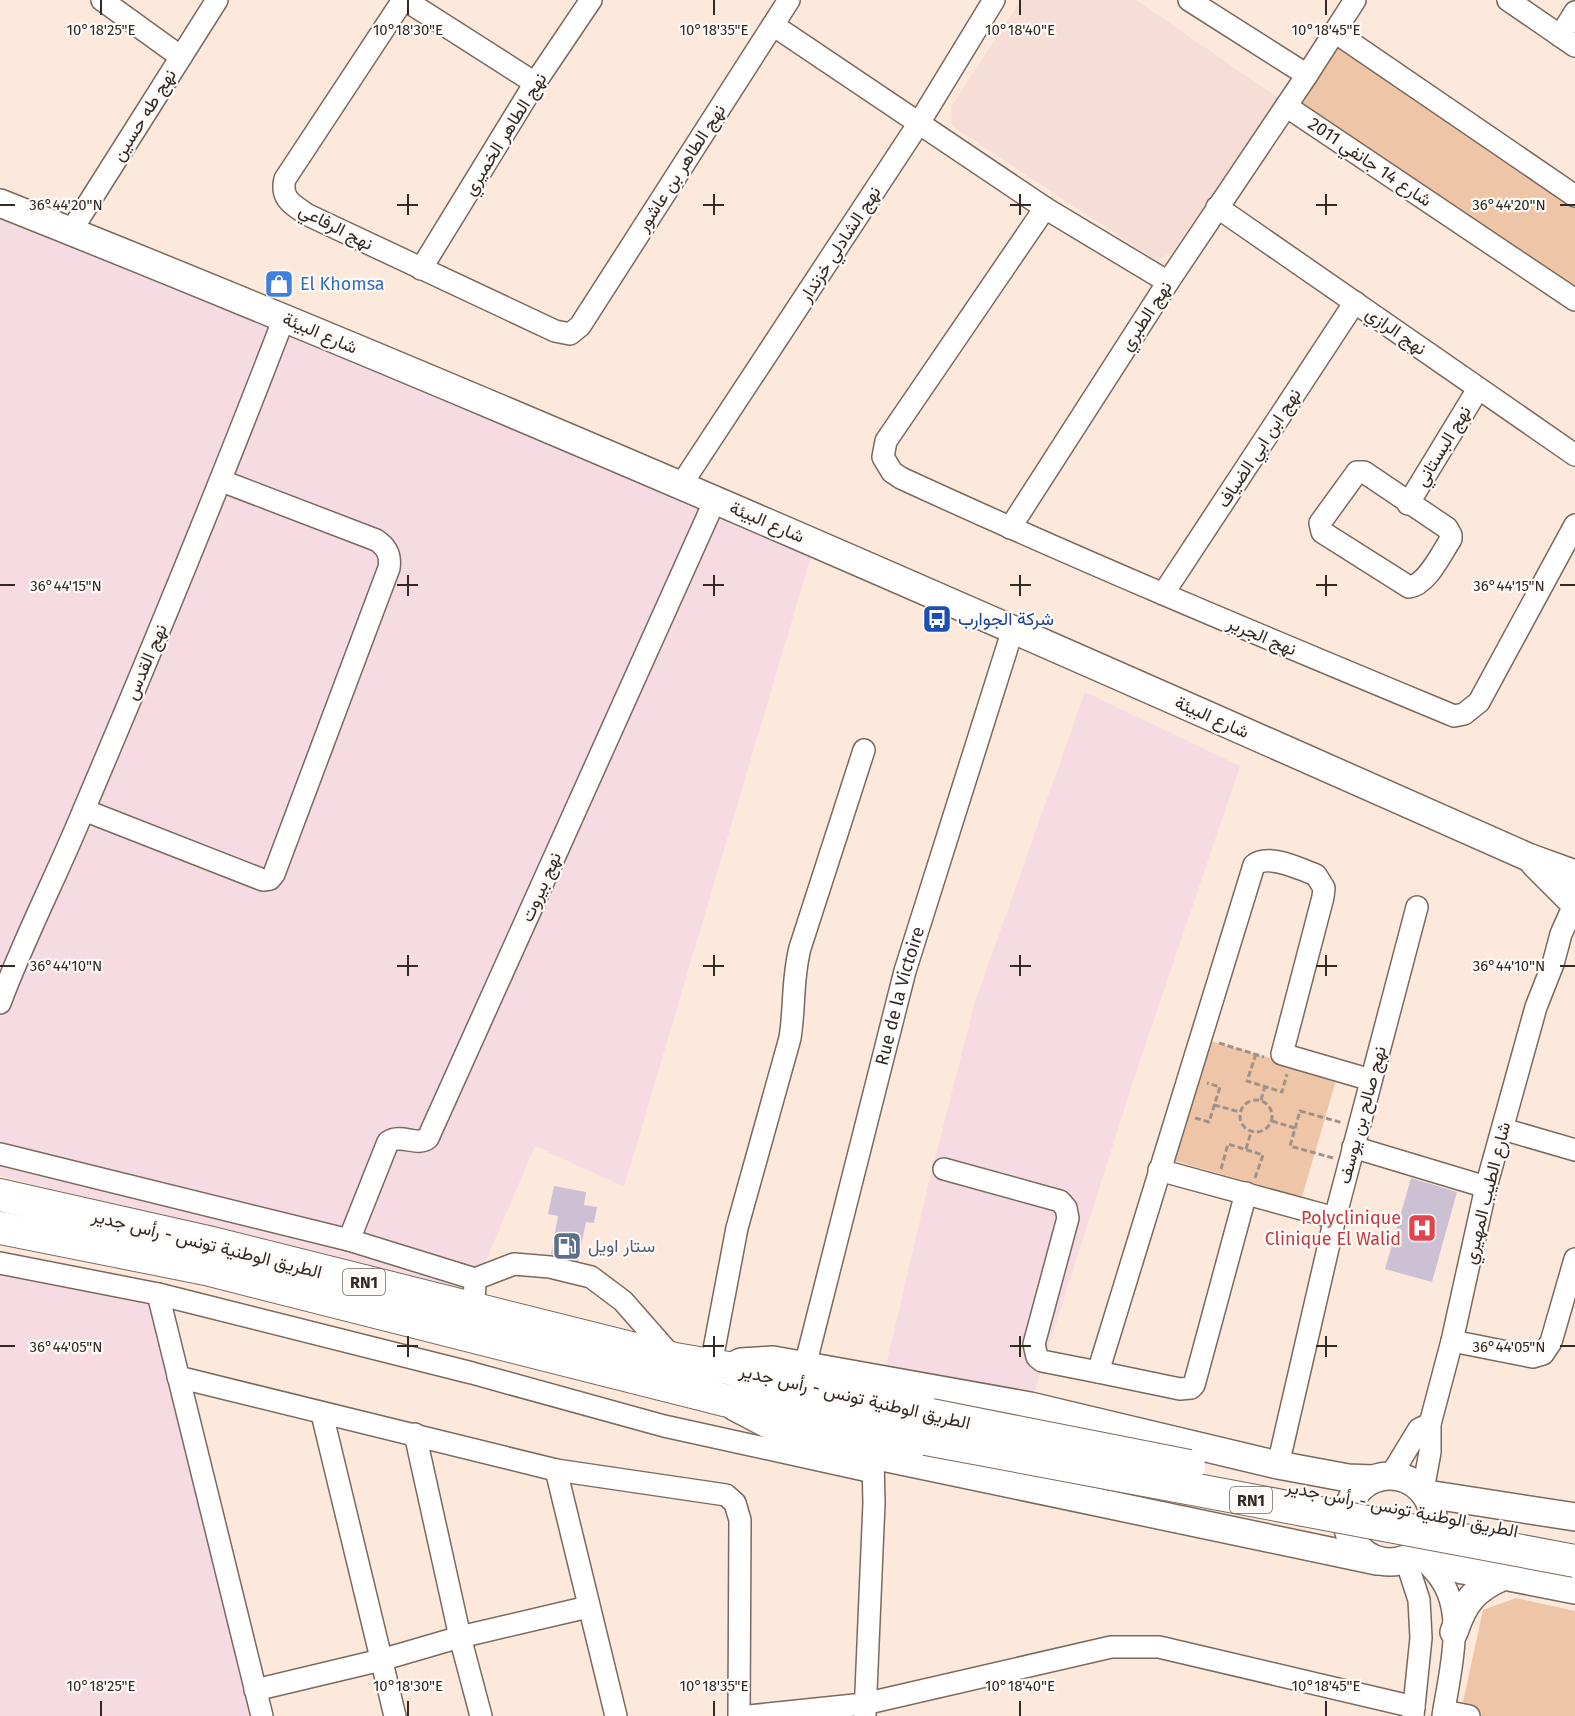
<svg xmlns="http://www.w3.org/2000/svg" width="1575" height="1716" font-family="'Fira Sans',Vazirmatn,sans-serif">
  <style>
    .industrial { fill: #f6dbe2 }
    .education { fill: #f6ddd5 }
    .green { fill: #efc5a7 }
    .building { fill: #ccc1d4 }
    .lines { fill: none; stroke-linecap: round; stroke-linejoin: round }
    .minor-casing { stroke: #7a695c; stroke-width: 24 }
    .major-casing { stroke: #7a695c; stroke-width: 30 }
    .highway-casing { stroke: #7a695c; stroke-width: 34 }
    .path { stroke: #a09288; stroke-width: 3; stroke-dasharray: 6 3; stroke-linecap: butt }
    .minor { stroke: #fff; stroke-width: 21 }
    .major { stroke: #fff; stroke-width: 27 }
    .highway { stroke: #fff; stroke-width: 32 }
    .highway-bridge-casing { stroke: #7a695c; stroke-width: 34; stroke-linecap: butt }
    .highway-bridge { stroke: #fff; stroke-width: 32 }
    .ticks { fill: none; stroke: #322a25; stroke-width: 2 }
    .labels { text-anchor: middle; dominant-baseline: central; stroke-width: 4.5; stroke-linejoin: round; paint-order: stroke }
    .shield { fill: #fefaf7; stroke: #6f6864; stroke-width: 1.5 }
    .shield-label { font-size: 16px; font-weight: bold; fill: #322a25 }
    .street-label { font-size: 18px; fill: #322a25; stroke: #fefaf7 }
    .shop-label { font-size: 18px; fill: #366cbe; stroke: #fefaf7; text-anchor: start }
    .transit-label { font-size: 18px; fill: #164399; stroke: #fefaf7; text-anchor: start }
    .health-label { font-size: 18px; fill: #be3a42; stroke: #fefaf7; text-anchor: end }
    .service-label { font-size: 18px; fill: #4e5e75; stroke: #fefaf7; text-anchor: start }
    .ticks-label { font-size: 15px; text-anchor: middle; fill: #322a25; stroke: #fefaf7; stroke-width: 4.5; stroke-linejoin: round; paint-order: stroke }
  </style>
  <rect width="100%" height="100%" fill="#fde9db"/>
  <g class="industrial">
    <polygon points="0,193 817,536 624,1187 535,1146 473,1291 0,1176"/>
    <polygon points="1085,692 1240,766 1133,1082 1032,1399 884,1374 928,1186 975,1002"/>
    <polygon points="0,1267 152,1305 257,1716 0,1716"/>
  </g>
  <polygon class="education" points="1021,0 1136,0 1278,98 1172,252 1157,261 952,126 951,107"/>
  <g class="green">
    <polygon points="1333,33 1575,198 1575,297 1293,102"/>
    <polygon points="1210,1041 1337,1077 1302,1197 1175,1161"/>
    <polygon points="1516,1598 1575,1611 1575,1716 1460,1716 1483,1610"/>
  </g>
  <g class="building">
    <polygon points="1411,1178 1457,1192 1432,1282 1385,1269"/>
    <polygon points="554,1186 586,1192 584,1205 597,1207 594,1223 586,1222 578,1261 551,1254 558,1216 548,1214"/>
  </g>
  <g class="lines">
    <g class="minor-casing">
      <g id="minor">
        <polyline points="102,0 181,57"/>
        <path d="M403 0 285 179C280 199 293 205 308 215L555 331 570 334 580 326 789 0"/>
        <polyline points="405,0 535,83"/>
        <polyline points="1189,0 1307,75"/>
        <polyline points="1508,0 1575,46"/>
        <polyline points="773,25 1045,208 1168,282"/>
        <polyline points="1335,32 1575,196"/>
        <polyline points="1560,36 1575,12"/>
        <polyline points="1286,106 1575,300"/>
        <polyline points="1217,207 1575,455"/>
        <path d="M1045 208 886 441 883 457 892 472 901 478C1083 562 1269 639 1454 716L1464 714 1479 702 1575 525"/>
        <polyline points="71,231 217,0"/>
        <polyline points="421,269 535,83 591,0"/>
        <path d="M1357 472H1364L1447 528 1451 535V539C1441 554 1427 585 1409 587L1322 532 1320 523Z"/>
        <polyline points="681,485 919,123 994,0"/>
        <polyline points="1408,504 1478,389"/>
        <polyline points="1010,528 1168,282 1307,75 1355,0"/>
        <polyline points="1163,594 1355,302"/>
        <path d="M84 810 263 880 270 879 274 874 389 568C391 555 387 547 376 540L222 481"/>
        <path d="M0 1003C25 936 58 873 85 807 154 645 221 482 284 318"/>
        <polyline points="1503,1129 1575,1150"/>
        <polyline points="1353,1147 1486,1187"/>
        <polyline points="0,1154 349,1240 475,1279 474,1310"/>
        <polyline points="944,1169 1060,1201 1066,1208 1068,1218 1034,1344 1037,1357 1042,1361 1098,1372"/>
        <polyline points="1159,1170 1335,1218"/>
        <path d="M1246 1193 1194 1385 1191 1388 1180 1389 1098 1372 1254 865C1268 853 1300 869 1316 875L1324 888 1323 897 1282 1054 1371 1080"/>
        <path d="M349 1240 388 1142C402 1133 417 1147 428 1138L715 500"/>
        <polyline points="0,1263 158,1294 472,1373 664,1426 873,1472"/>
        <polyline points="475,1279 514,1264 550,1267 591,1277 623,1301 674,1359"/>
        <polyline points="158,1294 262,1716"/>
        <polyline points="1452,1341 1533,1357 1543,1354 1551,1342 1575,1259"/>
        <path d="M711 1365 737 1228 790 1038C795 1007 792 979 800 948L864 750"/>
        <path id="s1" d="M805 1366 905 971 1013 629"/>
        <polyline points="178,1377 556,1470 726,1495 735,1503 740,1520 739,1716"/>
        <polyline points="322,1414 395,1716"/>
        <polyline points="415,1434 460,1637 481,1716"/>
        <polyline points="1278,1465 1335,1218 1417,907"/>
        <polyline points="556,1470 616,1716"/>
        <polyline points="1391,1475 1419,1429 1430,1424"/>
        <polyline points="1423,1490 1430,1452 1430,1424 1452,1341 1486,1187 1536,1007 1553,964 1561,934 1574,905"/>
        <path d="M1419 1555C1427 1563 1437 1572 1443 1583 1465 1619 1449 1676 1443 1716"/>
        <polyline points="1406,1560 1419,1600 1421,1638 1413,1716"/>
        <polyline points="255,1690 381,1660 460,1637 588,1607"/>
        <polyline points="1444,1711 1469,1716"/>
        <polyline points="865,1715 874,1503 873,1459"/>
        <polyline points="749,1716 864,1704 1111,1647 1159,1647 1414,1707"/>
      </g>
    </g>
    <g class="major-casing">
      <g id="major">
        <path d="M0 203C515 408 1021 632 1528 857L1575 874"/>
        <polyline points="1535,864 1572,901"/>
        <polyline points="728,1368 741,1362 773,1360 1030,1406 1278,1465 1348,1478 1373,1479"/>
        <polyline points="735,1407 779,1430 873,1455 1377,1561"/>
        <circle cx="1390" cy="1519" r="43"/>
        <polyline points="1427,1494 1575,1517"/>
        <polyline points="1423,1548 1439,1562 1462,1570 1504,1576 1575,1590"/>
        <path d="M1454 1632C1464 1602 1474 1589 1504 1576"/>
      </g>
    </g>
    <g class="highway-casing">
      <g id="highway">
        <polyline points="0,1195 208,1242 675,1359 728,1368 801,1387 931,1415"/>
        <polyline points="0,1228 206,1269 724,1400 846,1422 926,1439"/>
      </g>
    </g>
    <g class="path">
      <polyline points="1219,1043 1264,1057"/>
      <polyline points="1256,1054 1247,1081 1282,1092 1287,1074"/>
      <circle cx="1256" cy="1116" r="16"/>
      <polyline points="1261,1100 1265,1086"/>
      <polyline points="1214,1105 1240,1112"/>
      <polyline points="1195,1118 1209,1122 1220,1087 1207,1083"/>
      <polyline points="1272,1121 1295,1128"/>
      <polyline points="1246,1149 1251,1132"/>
      <polyline points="1333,1158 1290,1146 1300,1111 1343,1123"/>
      <polyline points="1221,1169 1228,1144 1263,1155 1255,1178"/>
    </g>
    <use href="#minor" class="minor"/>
    <use href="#major" class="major"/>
    <use href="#highway" class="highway"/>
    <g class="highway-bridge-casing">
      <g id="highway-bridge">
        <polyline points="931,1415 1189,1466"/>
        <polyline points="926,1439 1575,1561"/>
      </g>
    </g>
    <use href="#highway-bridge" class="highway-bridge"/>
  </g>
  <path class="ticks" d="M101 0V15M408 0V15M714 0V15M1020 0V15M1326 0V15M408 194V215M714 194V215M1020 194V215M1326 194V215M0 205H15M397 205H418M703 205H724M1010 205H1031M1316 205H1337M1560 205H1575M408 575V596M714 575V596M1020 575V596M1326 575V596M0 585H15M397 585H418M703 585H724M1010 585H1031M1316 585H1337M1560 585H1575M408 955V976M714 955V976M1020 955V976M1326 955V976M0 966H15M397 966H418M703 966H724M1010 966H1031M1316 966H1337M1560 966H1575M408 1336V1357M714 1336V1357M1020 1336V1357M1326 1336V1357M0 1346H15M397 1346H418M703 1346H724M1010 1346H1031M1316 1346H1337M1560 1346H1575M101 1701V1716M408 1701V1716M714 1701V1716M1020 1701V1716M1326 1701V1716"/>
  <defs>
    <g id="shop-square" transform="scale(1.5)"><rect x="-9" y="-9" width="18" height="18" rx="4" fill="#3f7fe0" stroke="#fefaf7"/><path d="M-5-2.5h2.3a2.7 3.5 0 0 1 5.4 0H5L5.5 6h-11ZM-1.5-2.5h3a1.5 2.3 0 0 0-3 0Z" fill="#fff"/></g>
    <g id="bus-square" transform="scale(1.5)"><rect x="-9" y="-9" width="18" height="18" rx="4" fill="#1a4fb4" stroke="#fefaf7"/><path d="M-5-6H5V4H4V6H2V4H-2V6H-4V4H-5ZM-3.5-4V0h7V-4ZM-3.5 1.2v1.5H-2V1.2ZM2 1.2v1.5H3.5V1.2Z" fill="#fff"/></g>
    <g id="hospital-square" transform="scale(1.5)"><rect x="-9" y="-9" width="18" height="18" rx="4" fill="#e0444e" stroke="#fefaf7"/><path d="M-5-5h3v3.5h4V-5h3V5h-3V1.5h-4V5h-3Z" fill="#fff"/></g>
    <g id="fuel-square" transform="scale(1.5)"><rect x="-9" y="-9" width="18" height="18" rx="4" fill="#5c6f8a" stroke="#fefaf7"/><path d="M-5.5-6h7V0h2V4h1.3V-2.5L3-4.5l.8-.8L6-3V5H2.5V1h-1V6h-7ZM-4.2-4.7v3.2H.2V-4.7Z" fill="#fff"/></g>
  </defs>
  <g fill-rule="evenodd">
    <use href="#shop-square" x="279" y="284"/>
    <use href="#bus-square" x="937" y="619"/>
    <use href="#hospital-square" x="1422" y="1228"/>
    <use href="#fuel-square" x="567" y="1246"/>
  </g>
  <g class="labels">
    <g class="shield">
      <rect x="343" y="1269" width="42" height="26" rx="4.5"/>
      <rect x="1230" y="1487" width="42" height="26" rx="4.5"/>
    </g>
    <g class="shield-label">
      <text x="364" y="1282">RN1</text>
      <text x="1251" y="1500">RN1</text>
    </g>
    <g class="street-label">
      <text transform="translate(144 115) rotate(-58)">نهج طه حسين</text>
      <text transform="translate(505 134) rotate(-58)">نهج الطاهر الخميري</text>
      <text transform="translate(1370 162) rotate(34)">شارع 14 جانفي 2011</text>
      <text transform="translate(681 168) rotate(-57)">نهج الطاهر بن عاشور</text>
      <text transform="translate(336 227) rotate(27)">نهج الرفاعي</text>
      <text transform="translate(840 244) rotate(-57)">نهج الشادلي خزندار</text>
      <text transform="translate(1146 316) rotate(-57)">نهج الطبري</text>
      <text transform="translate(1396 331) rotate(35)">نهج الرازي</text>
      <text transform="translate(320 333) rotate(23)">شارع البيئة</text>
      <text transform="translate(1443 446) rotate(-59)">نهج البستاني</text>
      <text transform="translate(1259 448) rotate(-57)">نهج ابن ابي الضياف</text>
      <text transform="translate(767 522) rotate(23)">شارع البيئة</text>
      <text transform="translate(1262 636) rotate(23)">نهج الجرير</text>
      <text transform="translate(146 662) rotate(-67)">نهج القدس</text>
      <text transform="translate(1212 717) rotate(24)">شارع البيئة</text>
      <text transform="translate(541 887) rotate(-66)">نهج بيروت</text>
      <text stroke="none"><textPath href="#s1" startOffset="382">Rue de la Victoire</textPath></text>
      <text transform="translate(1362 1115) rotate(-75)">نهج صالح بن يوسف</text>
      <text transform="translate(1487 1193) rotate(-76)">شارع الطيب المهيري</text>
      <text transform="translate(207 1244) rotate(14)">الطريق الوطنية تونس - رأس جدير</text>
      <text transform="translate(855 1397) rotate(13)">الطريق الوطنية تونس - رأس جدير</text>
      <text transform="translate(1402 1509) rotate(11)">الطريق الوطنية تونس - رأس جدير</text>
    </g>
    <g class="shop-label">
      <text x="300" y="284">El Khomsa</text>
    </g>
    <g class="transit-label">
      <text x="958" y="619">شركة الجوارب</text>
    </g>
    <g class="health-label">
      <text x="1401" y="1218">Polyclinique<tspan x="1401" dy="21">Clinique El Walid</tspan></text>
    </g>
    <g class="service-label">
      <text x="588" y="1246">ستار اويل</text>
    </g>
  </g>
  <g class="ticks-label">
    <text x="101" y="35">10°18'25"E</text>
    <text x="408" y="35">10°18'30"E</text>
    <text x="714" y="35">10°18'35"E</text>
    <text x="1020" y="35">10°18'40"E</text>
    <text x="1326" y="35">10°18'45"E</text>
    <text x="66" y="210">36°44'20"N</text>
    <text x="1509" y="210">36°44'20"N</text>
    <text x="66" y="591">36°44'15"N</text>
    <text x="1509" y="591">36°44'15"N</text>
    <text x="66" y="971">36°44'10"N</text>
    <text x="1509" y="971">36°44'10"N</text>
    <text x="66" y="1352">36°44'05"N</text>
    <text x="1509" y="1352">36°44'05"N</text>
    <text x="101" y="1691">10°18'25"E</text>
    <text x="408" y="1691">10°18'30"E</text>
    <text x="714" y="1691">10°18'35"E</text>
    <text x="1020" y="1691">10°18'40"E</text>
    <text x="1326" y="1691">10°18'45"E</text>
  </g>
</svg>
